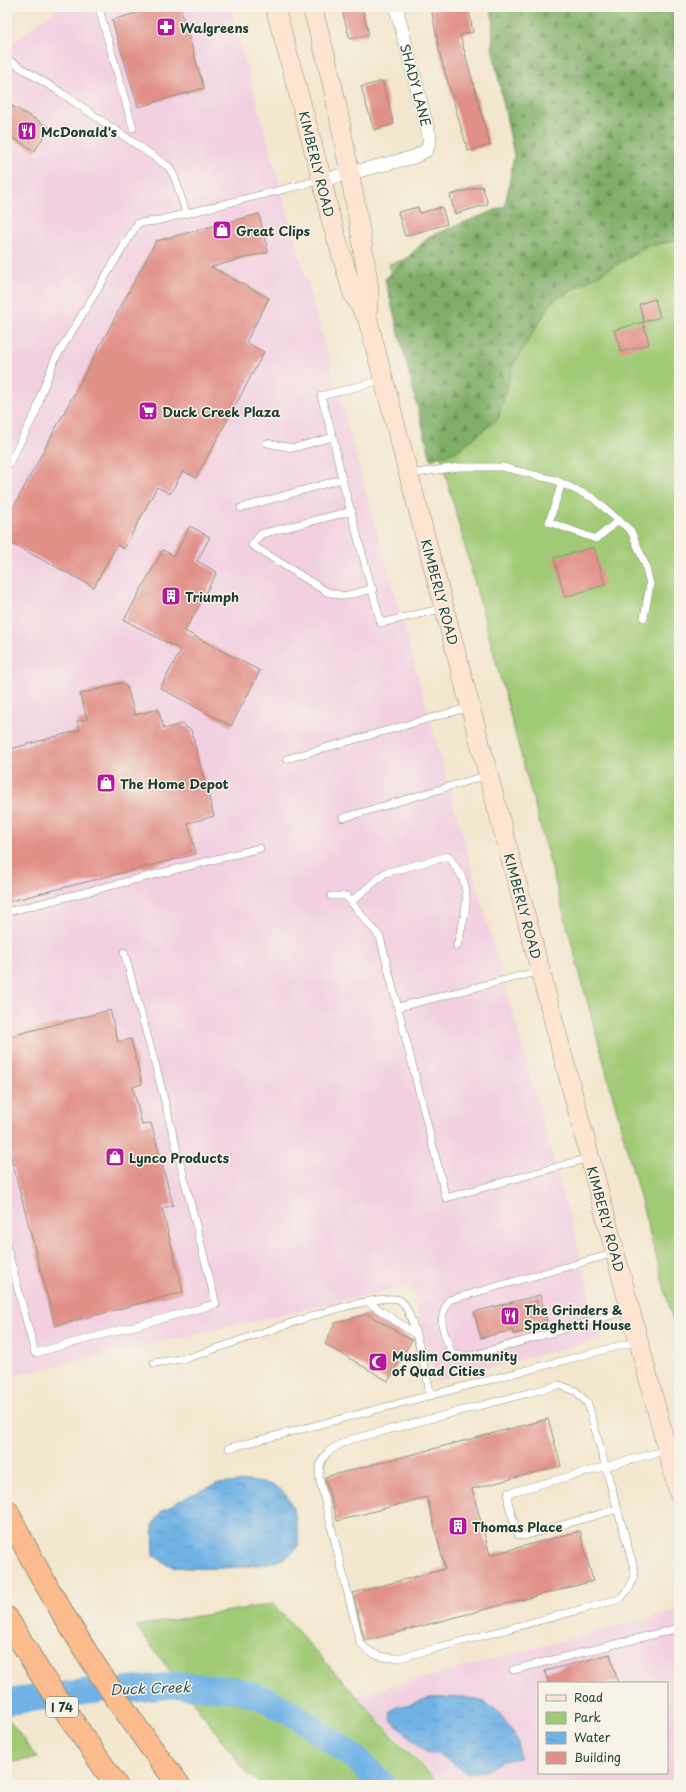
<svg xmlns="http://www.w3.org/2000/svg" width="686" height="1792" font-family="'Playpen Sans',sans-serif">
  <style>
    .built { fill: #f2cfe1; fill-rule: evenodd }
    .green { fill: #a1ca76; stroke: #608455 }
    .forest { fill: url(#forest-firs); stroke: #50764e }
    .water { fill: url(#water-ripples); stroke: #48788c }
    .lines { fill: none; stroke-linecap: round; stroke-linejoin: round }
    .river { stroke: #71b2e5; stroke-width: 26 }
    .building { fill: #e19088 }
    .service-casing { stroke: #899281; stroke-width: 8 }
    .minor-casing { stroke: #899281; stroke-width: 14 }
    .secondary-casing { stroke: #899281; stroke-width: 20 }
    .motorway-casing { stroke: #899281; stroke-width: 24 }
    .service { stroke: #fff; stroke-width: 7 }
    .minor { stroke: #fff; stroke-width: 13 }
    .secondary { stroke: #fde4d1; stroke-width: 19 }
    .motorway { stroke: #fbbb8d; stroke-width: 22 }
    .labels { text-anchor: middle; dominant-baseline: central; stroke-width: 3; stroke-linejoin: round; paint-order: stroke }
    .shield { fill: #f7f3e8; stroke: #60746a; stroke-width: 1 }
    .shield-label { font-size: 12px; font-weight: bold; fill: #1f3d34 }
    .poi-label { font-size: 13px; font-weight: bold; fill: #1f3d34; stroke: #f7f3e8; text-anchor: start }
    .street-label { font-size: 13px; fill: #1f3d34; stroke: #f7f3e8 }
    .water-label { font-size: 14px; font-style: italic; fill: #345a60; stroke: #f7f3e8 }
  </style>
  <defs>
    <pattern id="forest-firs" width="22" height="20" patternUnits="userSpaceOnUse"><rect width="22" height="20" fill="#80ae67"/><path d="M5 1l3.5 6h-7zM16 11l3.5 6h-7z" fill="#688f56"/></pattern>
    <pattern id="water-ripples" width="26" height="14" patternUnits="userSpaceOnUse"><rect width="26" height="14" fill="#71b2e5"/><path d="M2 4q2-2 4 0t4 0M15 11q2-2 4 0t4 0" fill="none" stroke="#5c92ba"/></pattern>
  </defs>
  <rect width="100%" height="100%" fill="#f7f3e8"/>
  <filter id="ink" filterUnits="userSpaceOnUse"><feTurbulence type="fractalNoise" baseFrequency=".025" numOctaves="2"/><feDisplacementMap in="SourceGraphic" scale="8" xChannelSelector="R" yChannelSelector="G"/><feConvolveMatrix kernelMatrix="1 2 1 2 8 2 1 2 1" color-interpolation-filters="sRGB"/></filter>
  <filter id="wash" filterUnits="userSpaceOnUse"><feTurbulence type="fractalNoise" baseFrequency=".012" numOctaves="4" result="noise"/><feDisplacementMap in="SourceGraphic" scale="16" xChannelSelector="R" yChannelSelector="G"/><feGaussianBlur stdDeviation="0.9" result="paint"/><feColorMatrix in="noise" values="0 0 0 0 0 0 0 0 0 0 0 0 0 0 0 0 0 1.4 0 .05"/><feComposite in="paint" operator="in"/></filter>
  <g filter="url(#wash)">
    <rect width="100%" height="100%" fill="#f3e6ce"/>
    <g class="built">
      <polygon points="59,7 230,7 576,1239 601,1339 436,1381 410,1286 7,1377 7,47"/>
      <path d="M679 1610V1785H444L356 1696ZM539 1683H667V1773H539Z"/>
    </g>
    <g class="green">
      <polygon points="679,7 679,1342 389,264 554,219"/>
      <polygon points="273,1604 398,1742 441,1785 262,1785 247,1773 136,1626"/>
      <polygon points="7,1717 37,1758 7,1763"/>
    </g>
    <polygon class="forest" points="490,7 679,7 679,240 649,246 553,301 514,363 498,419 457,451 431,460 385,279 430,236 505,206 514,155 492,47 493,19"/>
    <g class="water">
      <path d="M250 1481C257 1482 265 1483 272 1485 295 1493 297 1524 299 1545 296 1548 292 1553 288 1556 269 1569 199 1570 176 1567 167 1565 160 1560 154 1555L153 1526 161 1512 184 1498 217 1484Z"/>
      <polygon points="463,1697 485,1702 500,1714 513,1732 518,1742 519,1758 502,1761 486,1771 468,1773 440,1755 426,1752 392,1721 390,1712 396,1707 411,1704 430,1698"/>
    </g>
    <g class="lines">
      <polyline class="river" points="7,1702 107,1689 119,1691 178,1685 238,1690 265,1699 298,1717 358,1760 383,1785"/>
    </g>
    <g id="blocks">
      <g class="building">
        <polygon points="157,7 180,7 204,88 138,107 112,20"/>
        <polygon points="341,7 362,7 369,34 350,39"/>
        <polygon points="431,7 468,7 473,32 460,35 490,145 468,151 440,55"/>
        <polygon points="382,81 394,124 374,130 361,87"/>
        <polygon points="7,103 49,127 35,151 7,135"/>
        <polygon points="482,186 488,204 455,214 450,195"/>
        <polygon points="418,207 420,213 442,207 447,224 405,236 398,212"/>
        <polygon points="259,214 268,252 211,267 269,298 246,342 264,352 196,478 183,471 170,494 157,487 124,549 117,545 94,587 7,541 7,519 156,241"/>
        <polygon points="655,299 660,317 644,322 639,304"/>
        <polygon points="643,322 649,344 621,352 614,330"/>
        <polygon points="190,526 210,537 197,561 217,572 185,631 260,671 231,726 160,688 181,650 124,620 163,550 174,556"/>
        <polygon points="594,547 605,585 565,597 554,558"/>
        <polygon points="121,683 127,687 135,715 158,709 164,729 181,724 191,730 214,816 188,823 196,854 7,902 7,750 80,730 77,721 87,719 80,694"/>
        <polygon points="110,1010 118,1042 131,1039 142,1084 133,1087 142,1125 151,1123 173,1205 162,1208 183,1292 55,1326 7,1142 7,1037"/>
        <polygon points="540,1295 547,1321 525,1327 526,1331 513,1334 512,1330 481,1338 474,1312"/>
        <polygon points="367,1314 412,1340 388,1381 325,1344 335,1323"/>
        <polygon points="548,1419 561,1466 472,1489 490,1555 580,1531 593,1581 365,1641 353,1593 445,1569 427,1497 337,1521 325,1477"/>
        <polygon points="610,1654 618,1683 548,1683 545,1671"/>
      </g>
    </g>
  </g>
  <g filter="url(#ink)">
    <use href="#blocks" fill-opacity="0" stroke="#899281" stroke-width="1"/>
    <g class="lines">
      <g class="service-casing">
        <g id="service">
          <polyline points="100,12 133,128"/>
          <polyline points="7,59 60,92 169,167 175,178 186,213"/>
          <polyline points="382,380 321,396 333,437 342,479 376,605 381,623 444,608"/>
          <polyline points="267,443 293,448 333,437"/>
          <polyline points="7,467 36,412 41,394 55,359 138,223 156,221 321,180"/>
          <polyline points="409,474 459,467 502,467 555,480 593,498 631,531 645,564 650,584 644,618"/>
          <polyline points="562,483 549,522 596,539 619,520"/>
          <polyline points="241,508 342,479"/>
          <polyline points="352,511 261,534 252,545 327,592 344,596 373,589"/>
          <polyline points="286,759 470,707"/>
          <polyline points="343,818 488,775"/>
          <polyline points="331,896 346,896 380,937 446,1198 589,1158"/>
          <path d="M351 902 385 873 449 856C453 863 458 870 462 877 472 899 462 924 457 946"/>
          <polyline points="7,912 260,848"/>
          <polyline points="399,1007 540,971"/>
          <polyline points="7,1248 35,1353 216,1304 157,1071 124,952"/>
          <path d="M615 1253 449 1300C436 1322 444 1332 452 1354L468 1357 629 1310"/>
          <polyline points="368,1302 415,1334"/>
          <path d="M154 1363C166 1361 178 1360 190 1357 221 1349 383 1285 401 1301 414 1311 426 1377 431 1396"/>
          <path d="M559 1385 576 1391 588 1404 635 1572 630 1587 620 1599 399 1658C381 1658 373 1656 360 1643L319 1477C319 1454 330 1449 349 1440Z"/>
          <polyline points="229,1448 638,1341"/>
          <polyline points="618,1509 524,1536 518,1535 508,1502 508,1493 667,1450"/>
          <polyline points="513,1670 679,1628"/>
        </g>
      </g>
      <g class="minor-casing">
        <polyline id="minor" points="322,180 414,157 427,150 430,138 396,7"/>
      </g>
      <g class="secondary-casing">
        <g id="secondary">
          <polyline points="275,7 322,180 330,216 353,294 367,317 679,1494"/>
          <polyline points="312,7 327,61 337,106 359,223 369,288 367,317"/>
        </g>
      </g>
      <g class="motorway-casing">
        <g id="motorway">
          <path d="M7 1511C55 1608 114 1700 179 1785"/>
          <polyline points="7,1618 43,1678 116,1785"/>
        </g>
      </g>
      <use href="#service" class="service"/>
      <use href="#minor" class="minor"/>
      <use href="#secondary" class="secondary"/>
      <use href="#motorway" class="motorway"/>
    </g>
  </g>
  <defs>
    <g id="pharmacy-square" transform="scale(1)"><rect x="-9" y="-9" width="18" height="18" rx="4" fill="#b5179e" stroke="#f7f3e8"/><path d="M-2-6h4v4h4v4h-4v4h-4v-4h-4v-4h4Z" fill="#fff"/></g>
    <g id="restaurant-square" transform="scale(1)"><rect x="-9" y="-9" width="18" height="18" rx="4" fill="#b5179e" stroke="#f7f3e8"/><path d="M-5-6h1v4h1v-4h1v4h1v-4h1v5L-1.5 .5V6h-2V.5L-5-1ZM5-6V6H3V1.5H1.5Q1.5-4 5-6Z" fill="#fff"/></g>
    <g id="shop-square" transform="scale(1)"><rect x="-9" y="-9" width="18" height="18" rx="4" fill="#b5179e" stroke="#f7f3e8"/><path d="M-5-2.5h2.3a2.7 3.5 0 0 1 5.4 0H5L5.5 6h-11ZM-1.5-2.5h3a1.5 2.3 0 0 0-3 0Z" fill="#fff"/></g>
    <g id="supermarket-square" transform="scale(1)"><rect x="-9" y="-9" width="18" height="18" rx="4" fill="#b5179e" stroke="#f7f3e8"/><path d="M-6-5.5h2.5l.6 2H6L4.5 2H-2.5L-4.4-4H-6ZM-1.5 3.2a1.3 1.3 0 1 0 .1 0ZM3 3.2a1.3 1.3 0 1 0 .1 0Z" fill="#fff"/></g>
    <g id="building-square" transform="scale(1)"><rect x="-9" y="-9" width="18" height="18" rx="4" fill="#b5179e" stroke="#f7f3e8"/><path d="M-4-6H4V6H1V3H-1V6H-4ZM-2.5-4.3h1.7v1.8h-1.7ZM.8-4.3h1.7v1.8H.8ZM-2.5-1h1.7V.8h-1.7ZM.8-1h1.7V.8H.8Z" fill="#fff"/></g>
    <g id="mosque-square" transform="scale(1)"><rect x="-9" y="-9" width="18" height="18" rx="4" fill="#b5179e" stroke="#f7f3e8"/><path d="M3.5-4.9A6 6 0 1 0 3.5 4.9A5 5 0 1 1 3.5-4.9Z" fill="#fff"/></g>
  </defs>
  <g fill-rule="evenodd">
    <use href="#pharmacy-square" x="166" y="27"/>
    <use href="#restaurant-square" x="27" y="131"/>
    <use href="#shop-square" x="222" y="230"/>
    <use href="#supermarket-square" x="148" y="411"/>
    <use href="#building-square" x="171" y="596"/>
    <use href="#shop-square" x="106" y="783"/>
    <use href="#shop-square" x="115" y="1157"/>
    <use href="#restaurant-square" x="510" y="1316"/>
    <use href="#mosque-square" x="378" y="1362"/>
    <use href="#building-square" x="458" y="1526"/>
  </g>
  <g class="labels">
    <rect class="shield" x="46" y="1697" width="32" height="20" rx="3"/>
    <g class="shield-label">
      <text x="62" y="1707">I 74</text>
    </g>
    <g class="poi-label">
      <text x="180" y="27">Walgreens</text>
      <text x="41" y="131">McDonald's</text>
      <text x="236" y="230">Great Clips</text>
      <text x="162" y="411">Duck Creek Plaza</text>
      <text x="185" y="596">Triumph</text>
      <text x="120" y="783">The Home Depot</text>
      <text x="129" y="1157">Lynco Products</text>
      <text x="524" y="1309">The Grinders &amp;<tspan x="524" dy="15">Spaghetti House</tspan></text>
      <text x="392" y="1355">Muslim Community<tspan x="392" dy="15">of Quad Cities</tspan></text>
      <text x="472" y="1526">Thomas Place</text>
    </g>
    <g class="street-label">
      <text transform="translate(416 85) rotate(75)">SHADY LANE</text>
      <text transform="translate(317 164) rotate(76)">KIMBERLY ROAD</text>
      <text transform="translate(440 592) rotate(75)">KIMBERLY ROAD</text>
      <text transform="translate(523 906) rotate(75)">KIMBERLY ROAD</text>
      <text transform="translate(606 1219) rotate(75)">KIMBERLY ROAD</text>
    </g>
    <g class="water-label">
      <text transform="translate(150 1688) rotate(-2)">Duck Creek</text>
    </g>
  </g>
  <rect width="686" height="1792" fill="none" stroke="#f7f3e8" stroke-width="24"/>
  <rect x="538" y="1682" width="130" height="92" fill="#f7f3e8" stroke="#a1aaa0"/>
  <rect x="546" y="1695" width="20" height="6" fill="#fde4d1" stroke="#a1aaa0"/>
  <text x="574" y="1702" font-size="12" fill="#1f3d34">Road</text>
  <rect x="546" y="1712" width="20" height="12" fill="#a1ca76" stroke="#a1aaa0"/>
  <text x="574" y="1722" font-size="12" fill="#1f3d34">Park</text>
  <rect x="546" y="1732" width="20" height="12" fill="url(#water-ripples)" stroke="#a1aaa0"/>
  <text x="574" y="1742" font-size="12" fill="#1f3d34">Water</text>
  <rect x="546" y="1752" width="20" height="12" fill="#e19088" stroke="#a1aaa0"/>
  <text x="574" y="1762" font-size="12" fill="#1f3d34">Building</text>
</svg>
